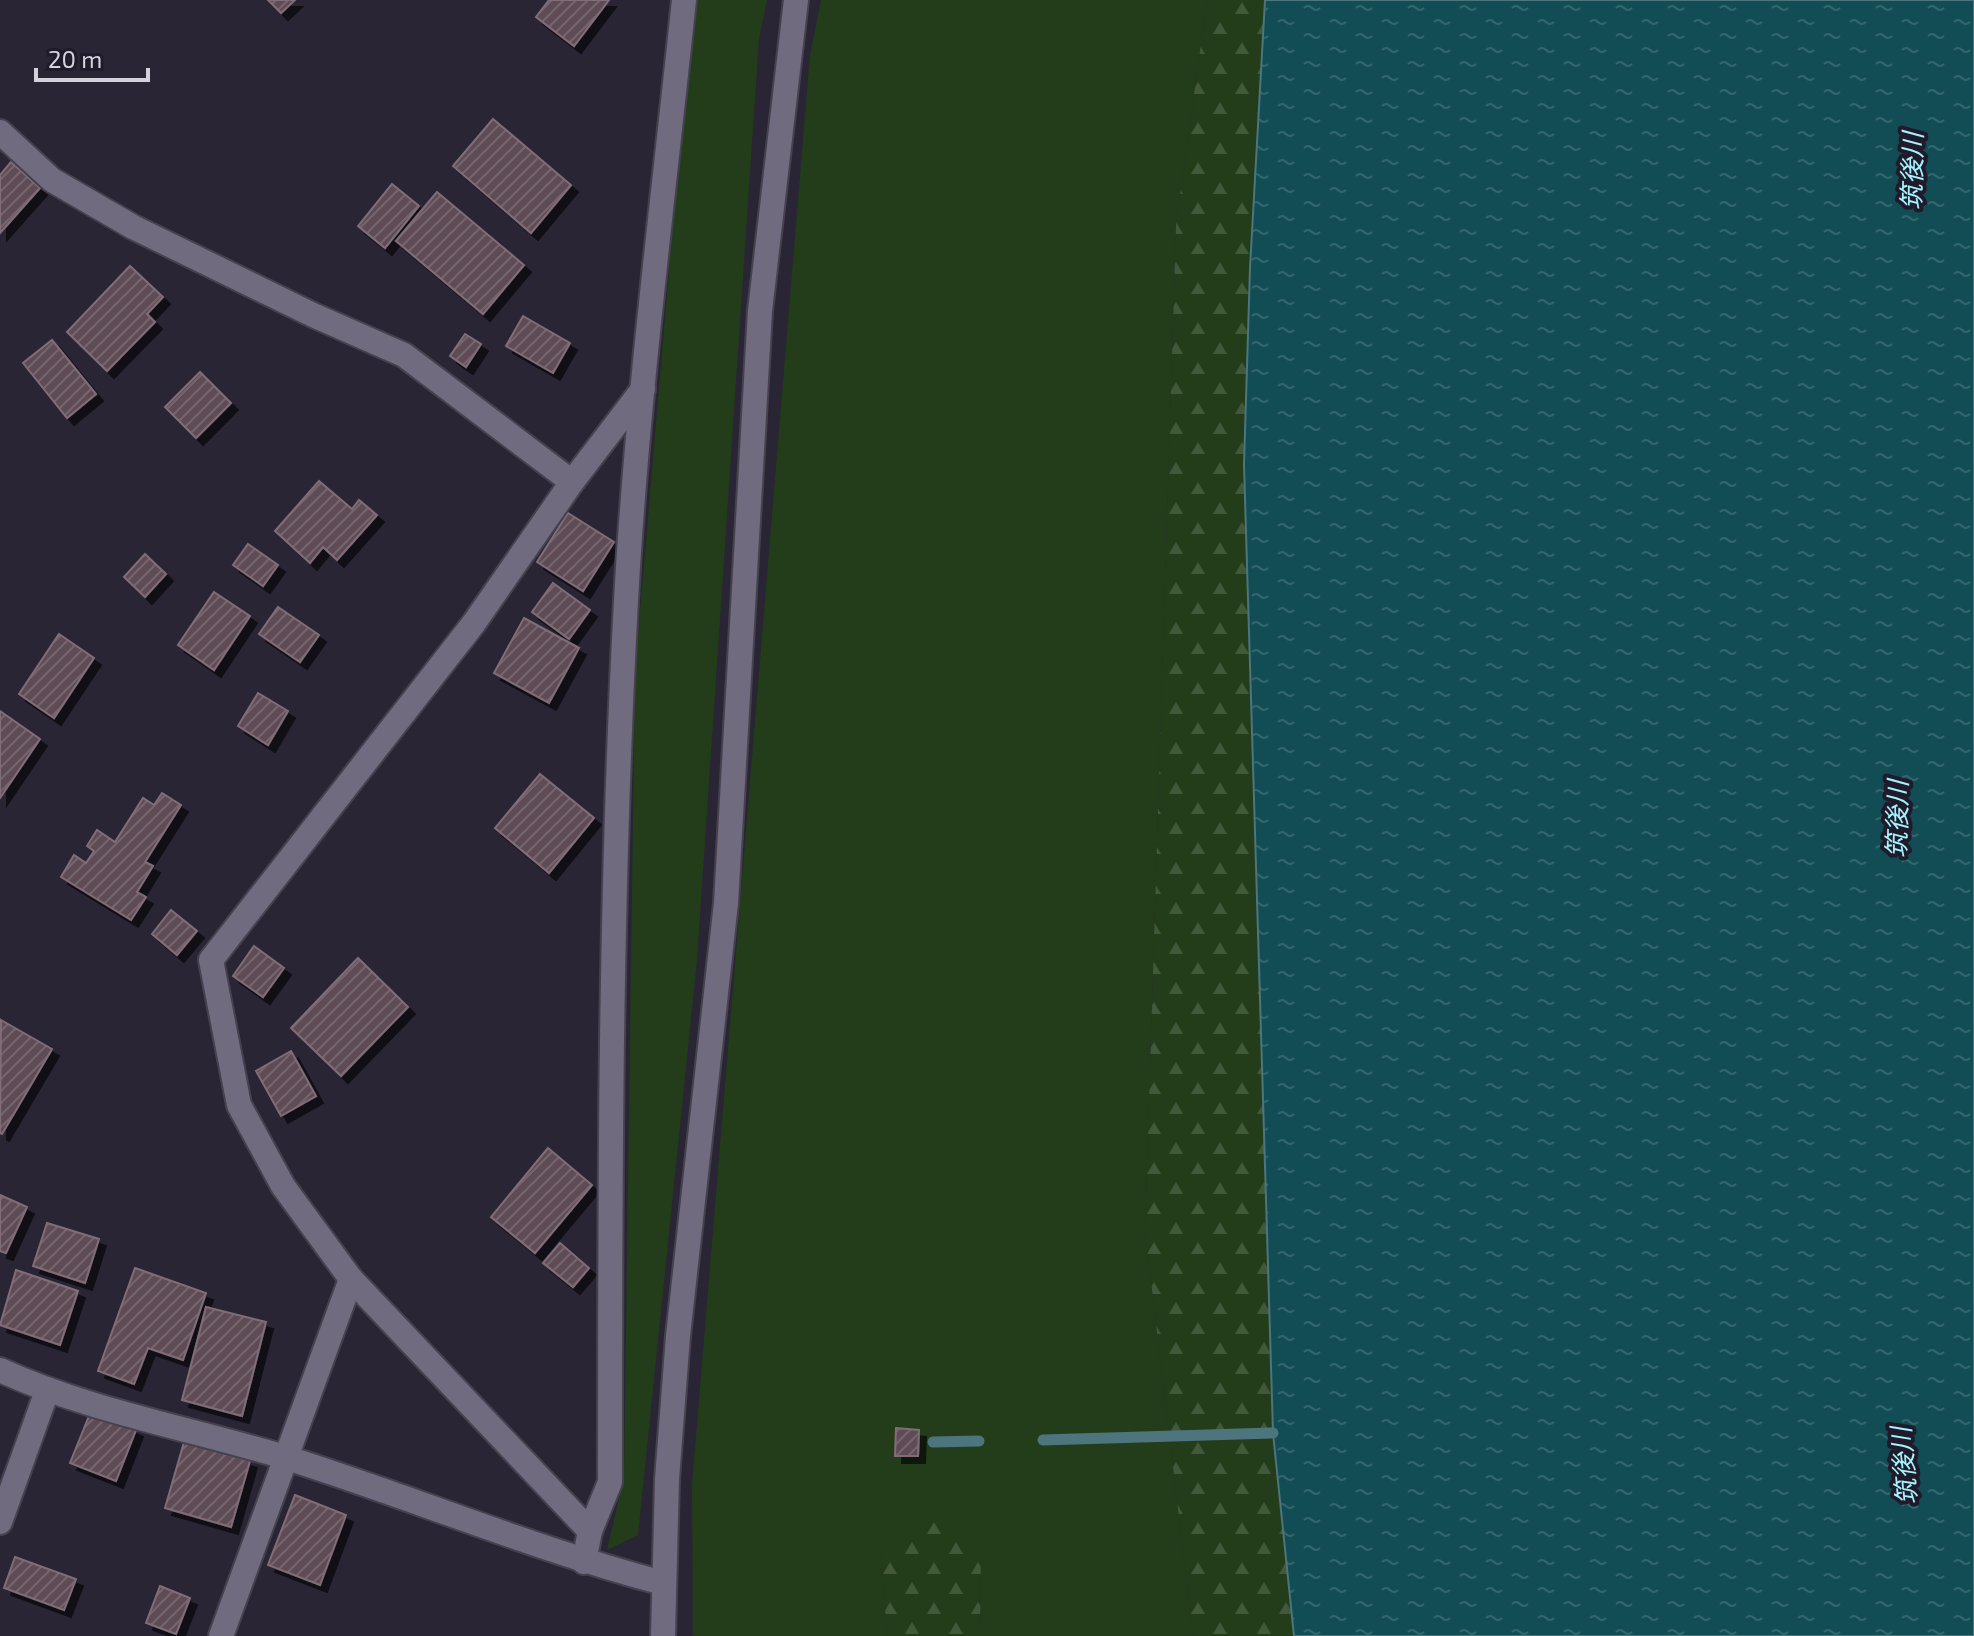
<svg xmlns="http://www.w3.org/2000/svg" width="1974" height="1636" font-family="'Exo 2','Noto Sans JP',sans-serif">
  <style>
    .green { fill: #233d1a }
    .forest { fill: url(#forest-firs) }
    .water { fill: url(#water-ripples); stroke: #4c757e; stroke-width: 2 }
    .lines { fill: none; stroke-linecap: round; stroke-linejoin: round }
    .stream { stroke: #4c757e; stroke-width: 11 }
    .building { fill: url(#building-hatch); stroke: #816d77; stroke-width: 2; filter: url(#shadow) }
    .minor-casing { stroke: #45414e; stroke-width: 28 }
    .tertiary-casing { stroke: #45414e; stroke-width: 28 }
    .minor { stroke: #706b7e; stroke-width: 24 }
    .tertiary { stroke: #706b7e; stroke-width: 24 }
    .labels { text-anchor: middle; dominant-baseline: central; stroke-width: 8; stroke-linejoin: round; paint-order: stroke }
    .water-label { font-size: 26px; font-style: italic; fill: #a6f3ff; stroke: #1f1b2a }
  </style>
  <defs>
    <pattern id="forest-firs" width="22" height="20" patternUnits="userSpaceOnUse" patternTransform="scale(2)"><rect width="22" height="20" fill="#233d1a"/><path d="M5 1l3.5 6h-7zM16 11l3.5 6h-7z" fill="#42583b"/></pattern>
    <pattern id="water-ripples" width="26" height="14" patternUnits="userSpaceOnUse" patternTransform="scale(2)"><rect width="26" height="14" fill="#124d55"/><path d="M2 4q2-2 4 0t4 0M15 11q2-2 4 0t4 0" fill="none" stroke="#34666d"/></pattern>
    <pattern id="building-hatch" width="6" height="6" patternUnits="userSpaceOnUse" patternTransform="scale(2)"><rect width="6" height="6" fill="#5f4c55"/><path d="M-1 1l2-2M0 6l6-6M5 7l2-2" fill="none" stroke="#75656d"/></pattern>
    <filter id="shadow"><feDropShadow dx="7" dy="7" stdDeviation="0" flood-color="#0009"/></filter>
  </defs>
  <rect width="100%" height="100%" fill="#292534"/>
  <g class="green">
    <polygon points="692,0 767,0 759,39 697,960 638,1535 607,1550 624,1477 635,670"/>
    <polygon points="821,0 1207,0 1176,225 1145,1231 1193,1636 980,1636 981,1546 881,1551 887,1636 693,1636 692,1485 810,55"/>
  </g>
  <g class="forest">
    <polygon points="1207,0 1265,0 1250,268 1244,465 1273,1433 1294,1636 1193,1636 1145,1231 1176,225"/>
    <polygon points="920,1516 981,1546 980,1636 887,1636 881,1551"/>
  </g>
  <polygon class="water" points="1265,0 1974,0 1974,1636 1294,1636 1273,1433 1244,465 1250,268"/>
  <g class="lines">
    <g class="stream">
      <polyline points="1043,1440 1273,1433"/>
      <polyline points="933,1442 979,1441"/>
    </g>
  </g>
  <g class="building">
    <polygon points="268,0 295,0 281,13"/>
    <polygon points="549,0 609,0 574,46 536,17"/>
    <polygon points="493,119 571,185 531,233 453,166"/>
    <polygon points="11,162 40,188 0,233 0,175"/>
    <polygon points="392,184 419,206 385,248 358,226"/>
    <polygon points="437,192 524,265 483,314 396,241"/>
    <polygon points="130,266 163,297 147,314 155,322 107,371 67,332"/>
    <polygon points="523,316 570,343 553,373 506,346"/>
    <polygon points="465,334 481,344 466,367 450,356"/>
    <polygon points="52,340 96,394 67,418 23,363"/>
    <polygon points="200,372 231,403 196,438 165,407"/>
    <polygon points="319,481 352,509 359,500 377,515 337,560 323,547 310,563 275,531"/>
    <polygon points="568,513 614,542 583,591 537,562"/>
    <polygon points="248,544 278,565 263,586 233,565"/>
    <polygon points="145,554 166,574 145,597 124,577"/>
    <polygon points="553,583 590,610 569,639 532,612"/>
    <polygon points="214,592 250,616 214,670 178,645"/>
    <polygon points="278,607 319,635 300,662 259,634"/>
    <polygon points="524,618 579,648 549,703 494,673"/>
    <polygon points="59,634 94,658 54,718 19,694"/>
    <polygon points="258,693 288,711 268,745 238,726"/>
    <polygon points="0,711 40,739 0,798"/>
    <polygon points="540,774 594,818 549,873 495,828"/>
    <polygon points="162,793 181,805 145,862 153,866 137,892 146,897 131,920 61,877 74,855 86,863 94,851 87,846 97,830 115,842 143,798 154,805"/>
    <polygon points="171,910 197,931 177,955 152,934"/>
    <polygon points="254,946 284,968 263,997 233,976"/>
    <polygon points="358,958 408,1007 341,1076 291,1028"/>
    <polygon points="1,1020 52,1049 2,1134 0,1133"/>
    <polygon points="291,1051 316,1096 281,1116 256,1071"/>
    <polygon points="548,1148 592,1185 535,1253 491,1217"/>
    <polygon points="0,1195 27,1207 6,1253 0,1251"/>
    <polygon points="47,1223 99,1239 85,1283 33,1266"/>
    <polygon points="560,1243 589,1268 573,1287 543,1263"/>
    <polygon points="135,1268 206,1293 183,1360 148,1348 134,1384 98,1371"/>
    <polygon points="16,1270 78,1291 60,1345 0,1325"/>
    <polygon points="206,1307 266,1322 242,1416 182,1400"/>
    <polygon points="91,1411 136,1430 116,1481 70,1463"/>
    <polygon points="896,1428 919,1430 918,1456 895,1456"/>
    <polygon points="184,1442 250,1461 231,1527 165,1508"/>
    <polygon points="295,1495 346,1515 320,1585 268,1565"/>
    <polygon points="15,1557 76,1579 64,1610 4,1588"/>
    <polygon points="160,1586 190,1598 176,1634 146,1623"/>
  </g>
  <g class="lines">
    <g class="minor-casing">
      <g id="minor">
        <polyline points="0,132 52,180 133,227 313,315 404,355 572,482"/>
        <path d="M0 1370C90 1411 189 1428 284 1457 411 1497 534 1549 663 1583"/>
        <polyline points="0,1522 47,1391"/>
        <polyline points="590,1531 351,1279 283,1186 239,1105 211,960 474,623 572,482 643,389"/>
        <path d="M584 1562 590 1531 610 1482C610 1188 610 894 626 601 637 401 663 200 684 0"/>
        <polyline points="221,1636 351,1279"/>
      </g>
    </g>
    <g class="tertiary-casing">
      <polyline id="tertiary" points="663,1636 667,1479 678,1336 726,903 760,311 796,0"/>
    </g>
    <use href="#minor" class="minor"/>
    <use href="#tertiary" class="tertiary"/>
  </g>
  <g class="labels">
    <g class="water-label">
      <text transform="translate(1911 171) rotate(-89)">筑後川</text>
      <text transform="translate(1896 819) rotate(-89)">筑後川</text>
      <text transform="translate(1903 1466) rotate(-95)">筑後川</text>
    </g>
  </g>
  <path d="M36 68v12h112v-12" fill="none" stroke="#d5d2dd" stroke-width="4"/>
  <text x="48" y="68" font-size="24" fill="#d5d2dd" stroke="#1f1b2a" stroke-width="6" paint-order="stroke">20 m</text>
</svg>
